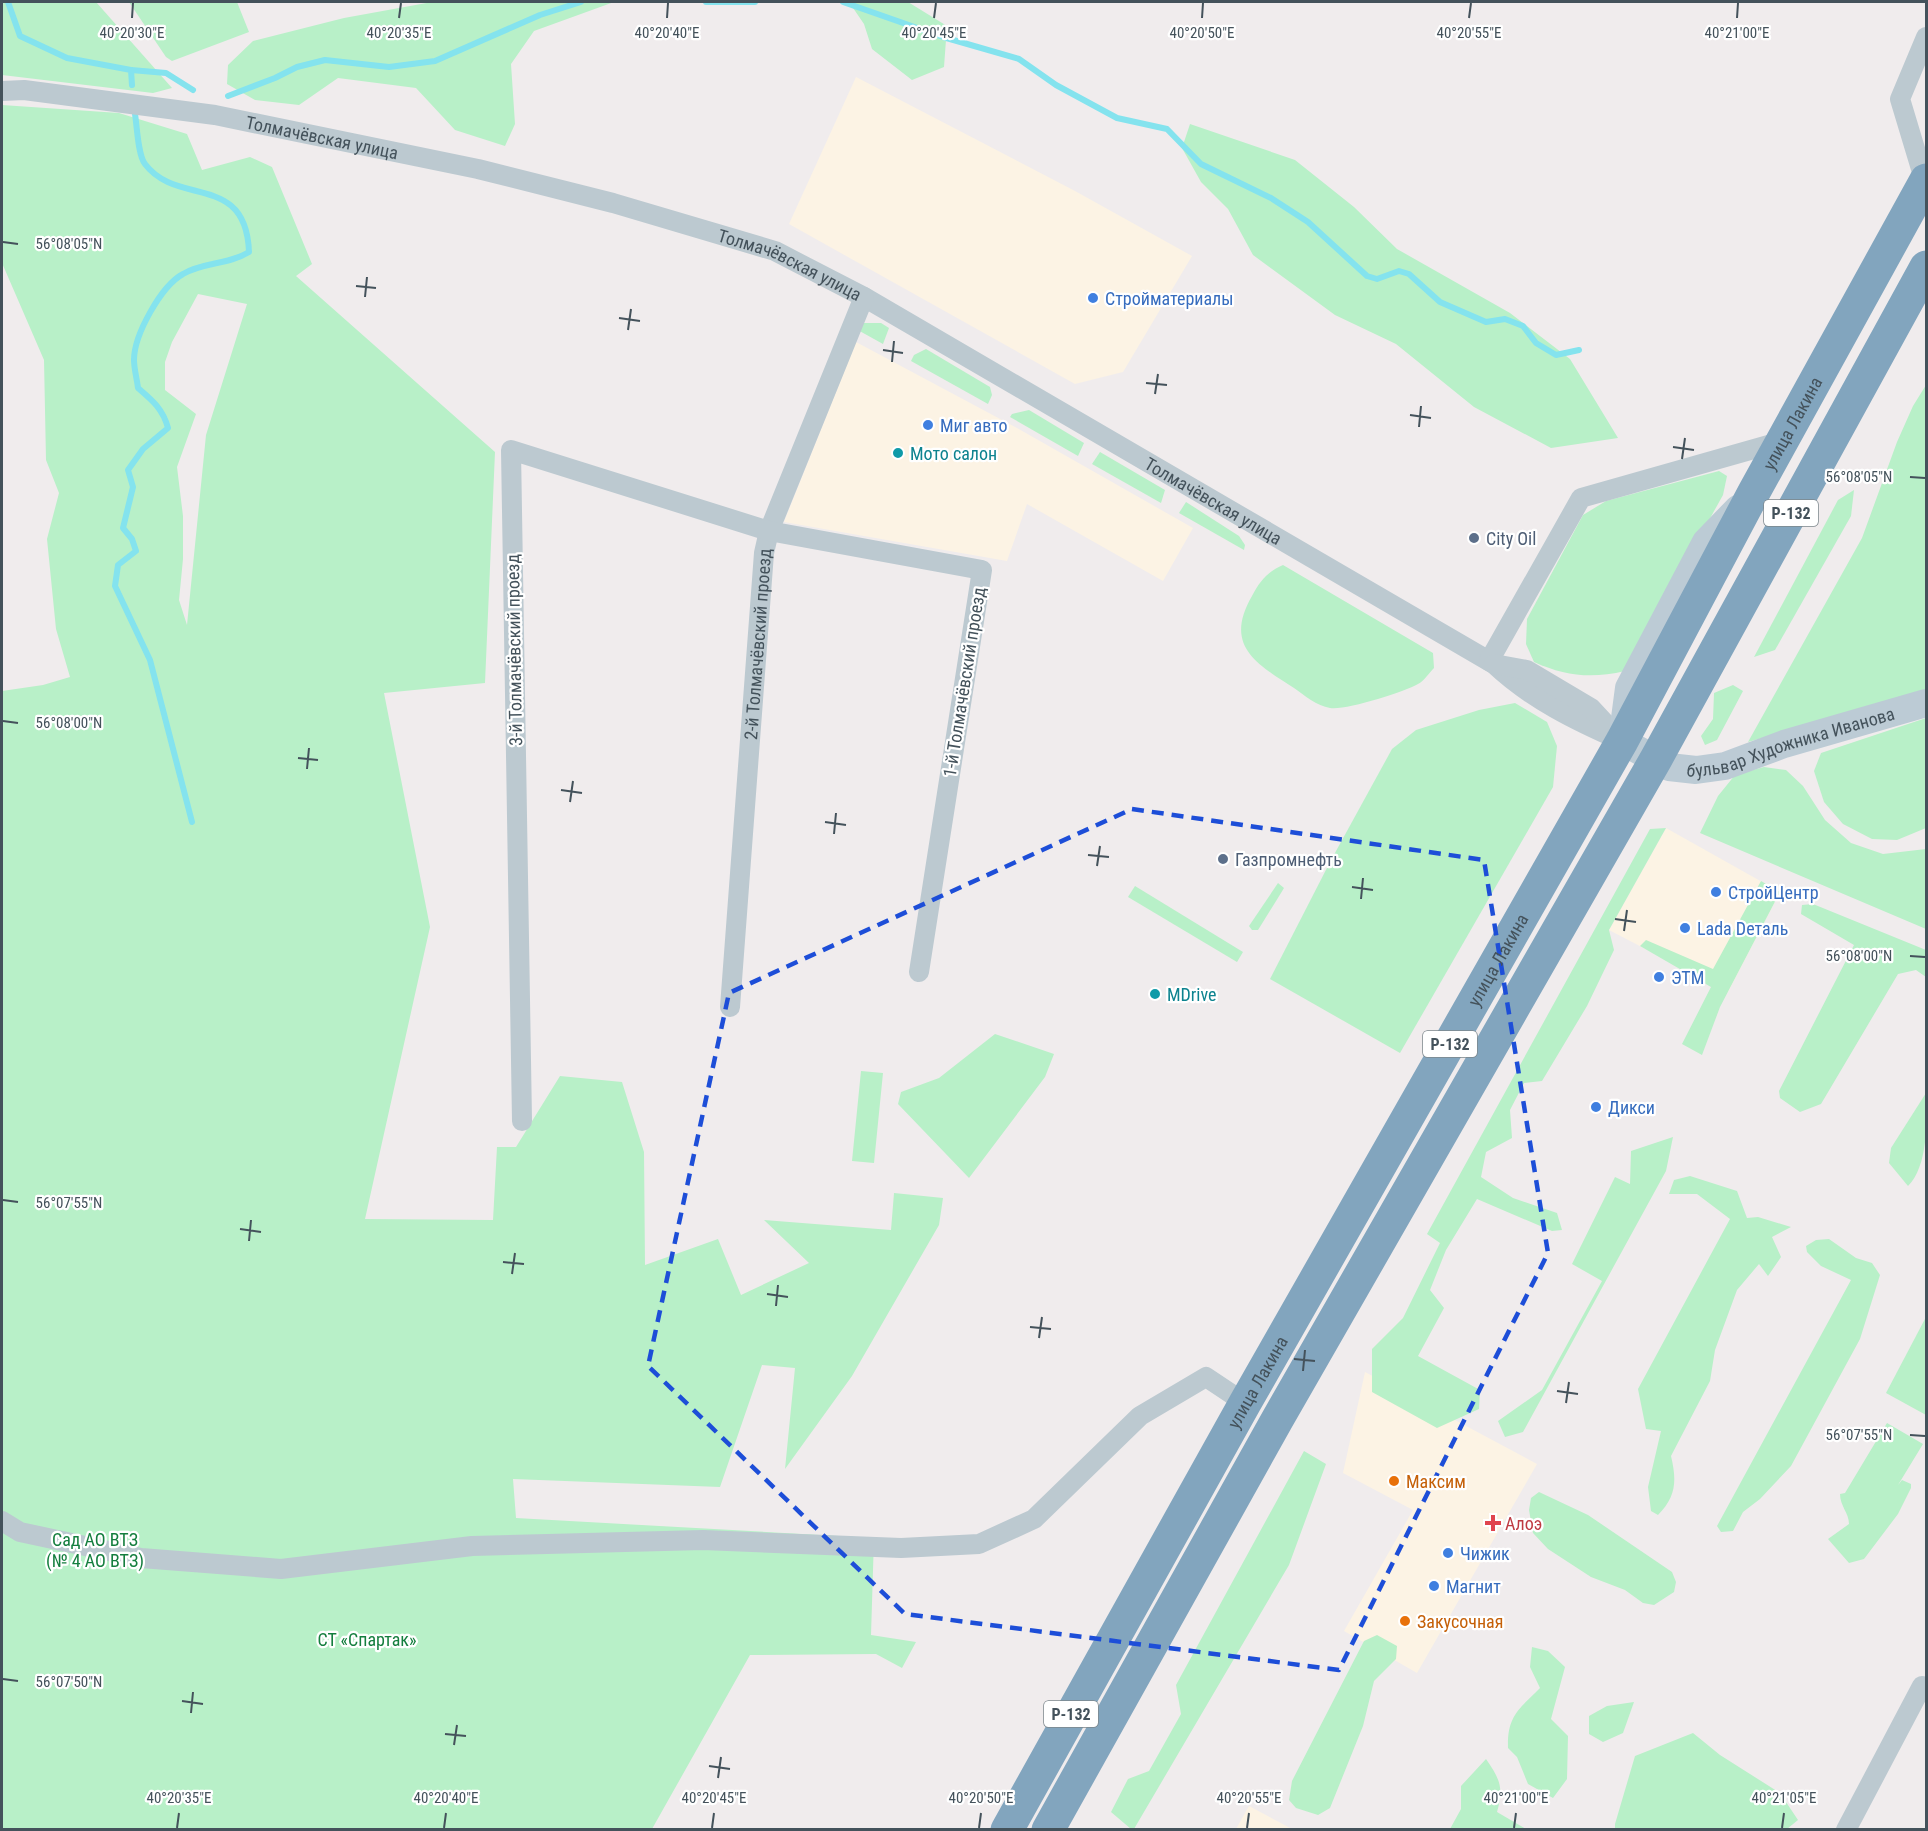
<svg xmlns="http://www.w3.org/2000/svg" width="1928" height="1831" font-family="'Roboto Condensed',sans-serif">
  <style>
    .commercial { fill: #fcf3e4 }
    .green { fill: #b8f0c8; fill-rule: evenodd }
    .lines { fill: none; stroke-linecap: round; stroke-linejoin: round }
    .stream { stroke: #84e3ee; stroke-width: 6 }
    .street { stroke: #bcc9d0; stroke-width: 20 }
    .secondary { stroke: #bccbd5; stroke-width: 28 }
    .highway { stroke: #82a5be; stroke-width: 33 }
    .marked { fill: none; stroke: #1d4ed8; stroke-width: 4.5; stroke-dasharray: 12 8; stroke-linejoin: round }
    .ticks { fill: none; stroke: #44525b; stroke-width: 2 }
    .shop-dot { fill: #3f7fe0; stroke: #fff; stroke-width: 2 }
    .culture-dot { fill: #0f9aa8; stroke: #fff; stroke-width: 2 }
    .service-dot { fill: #5c6f8a; stroke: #fff; stroke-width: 2 }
    .food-dot { fill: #e8710a; stroke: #fff; stroke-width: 2 }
    .health-dot { fill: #e0444e; stroke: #fff; stroke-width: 2 }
    .labels { text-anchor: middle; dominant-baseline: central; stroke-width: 4.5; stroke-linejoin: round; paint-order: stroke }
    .shield { fill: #fff; stroke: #7c868c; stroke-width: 1.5 }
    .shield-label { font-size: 16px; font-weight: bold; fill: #44525b }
    .street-label { font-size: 18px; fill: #44525b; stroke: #fff }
    .shop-label { font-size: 18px; fill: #366cbe; stroke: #fff; text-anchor: start }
    .culture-label { font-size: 18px; fill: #0d838f; stroke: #fff; text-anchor: start }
    .service-label { font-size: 18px; fill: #4e5e75; stroke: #fff; text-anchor: start }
    .food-label { font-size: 18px; fill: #c56008; stroke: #fff; text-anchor: start }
    .health-label { font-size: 18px; fill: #be3a42; stroke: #fff; text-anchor: start }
    .park-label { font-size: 18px; fill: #147e3e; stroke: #fff }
    .ticks-label { font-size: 15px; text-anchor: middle; fill: #44525b; stroke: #fff; stroke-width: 4.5; stroke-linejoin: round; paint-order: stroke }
  </style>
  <rect width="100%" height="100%" fill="#f0eced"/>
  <g class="commercial">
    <polygon points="856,77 1075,191 1192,256 1123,372 1075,384 789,224"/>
    <polygon points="856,342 1017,428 1193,528 1163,581 1027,504 1007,561 784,522"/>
    <polygon points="1666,828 1780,892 1728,992 1609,930"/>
    <polygon points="1365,1372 1537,1464 1417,1673 1344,1631 1413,1510 1343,1473"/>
    <polygon points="1249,1806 1292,1829 1236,1829"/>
  </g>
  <g class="green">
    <polygon points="2,2 96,2 172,88 153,93 2,75"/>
    <polygon points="129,2 237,2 249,32 172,61 166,57"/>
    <polygon points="432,2 614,2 534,31 511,64 515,124 505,146 455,130 416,88 338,78 299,105 255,100 227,84 228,65 253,41 344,18"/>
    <polygon points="849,2 908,2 947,26 944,67 912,80 872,49 864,24"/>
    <path d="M2 105 119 113 187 134 202 170 250 157 272 167 312 264 296 276 495 452 485 683 384 693 430 927 365 1219 493 1220 497 1147H516L560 1076 622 1082 644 1152 645 1265 718 1239 741 1295 809 1263 764 1220 891 1230 894 1193 943 1198 939 1225 852 1376 785 1469 795 1368 762 1365 720 1487 513 1479 516 1518 874 1538 871 1635 916 1642 902 1668 876 1654 750 1655 652 1829H2V691L43 685 70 677 56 629 47 539 59 493 46 460 44 360 2 263ZM198 294 247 304 206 435 187 625 179 600 183 559V516L177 467 196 414 165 390V362L172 342Z"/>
    <polygon points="1190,124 1295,160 1354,207 1397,249 1510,313 1570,359 1618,438 1551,448 1474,407 1396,344 1335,315 1253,255 1228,209 1201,182 1182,148"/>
    <polygon points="862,323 881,323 889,328 883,344 856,329"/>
    <polygon points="926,349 990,387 992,395 988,404 911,361 914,355"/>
    <polygon points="1926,385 1926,692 1748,742 1862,538 1897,442 1913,406"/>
    <polygon points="1029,410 1084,443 1078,456 1010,417 1012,414"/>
    <polygon points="1100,452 1165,490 1161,503 1092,464"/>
    <path d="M1719 471 1727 476 1723 495 1625 671C1591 679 1565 676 1534 662L1526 644 1527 619 1583 515 1606 501Z"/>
    <polygon points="1854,490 1851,516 1775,650 1754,657 1838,500"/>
    <polygon points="1186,502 1239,536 1245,545 1244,550 1179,513"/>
    <path d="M1283 565 1433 653 1434 668C1429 673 1424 681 1418 684 1404 692 1344 711 1330 708 1317 706 1304 695 1294 688 1257 664 1223 646 1252 596 1260 581 1267 572 1283 565Z"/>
    <polygon points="1733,685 1743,691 1717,740 1705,745 1701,736 1713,719 1714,693"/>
    <polygon points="1515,703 1547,722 1557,746 1553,787 1400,1053 1270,979 1330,862 1392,749 1416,730 1479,710"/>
    <polygon points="1926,718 1926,828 1897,840 1872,839 1843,824 1824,802 1814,771 1821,753"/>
    <polygon points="1764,767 1786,770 1803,786 1825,820 1851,843 1883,854 1926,849 1926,929 1700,833 1718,796 1735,775"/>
    <polygon points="1666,828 1609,930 1614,950 1587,1006 1542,1081 1524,1083 1510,1110 1512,1138 1486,1152 1481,1177 1513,1198 1557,1213 1562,1230 1552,1231 1477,1199 1446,1250 1430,1290 1444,1308 1418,1356 1480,1390 1479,1409 1437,1428 1372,1392 1372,1349 1403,1318 1440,1243 1427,1234 1650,829"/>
    <polygon points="1761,881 1780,892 1720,1007 1702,1055 1682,1044 1711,987 1640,946 1646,940 1713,969"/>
    <polygon points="1278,883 1284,888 1281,893 1258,930 1252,930 1249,926"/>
    <polygon points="1135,886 1243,952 1237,962 1128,897"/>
    <polygon points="1813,904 1926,950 1926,977 1916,970 1898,974 1821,1104 1800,1112 1780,1098 1779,1091 1854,945 1801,914 1802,905"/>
    <polygon points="995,1034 1054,1054 1045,1077 969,1178 898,1104 901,1092 939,1078"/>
    <polygon points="861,1071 883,1073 874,1163 852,1161"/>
    <path d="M1926 1093C1927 1122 1928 1166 1908 1186L1889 1163 1891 1148Z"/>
    <polygon points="1673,1137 1666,1171 1523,1432 1505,1437 1498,1421 1542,1390 1602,1281 1572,1264 1615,1177 1630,1184 1631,1151"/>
    <path d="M1690 1176 1737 1191 1747 1218 1758 1217 1791 1227 1772 1237 1781 1257 1768 1276 1759 1264 1737 1290 1715 1350 1710 1381 1671 1456C1677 1481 1676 1497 1658 1515L1651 1511 1648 1487 1661 1431 1646 1429 1638 1389 1730 1219 1697 1194H1669L1674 1180Z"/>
    <polygon points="1829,1239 1856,1258 1872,1263 1880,1275 1860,1339 1791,1466 1760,1499 1743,1512 1733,1531 1721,1532 1717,1526 1851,1280 1821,1266 1807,1252 1806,1246 1816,1240"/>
    <polygon points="1926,1317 1926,1415 1886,1393"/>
    <path d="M1887 1423 1923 1444 1898 1485 1902 1480 1911 1484V1488L1898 1514 1864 1559 1849 1563 1828 1539 1849 1524C1849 1513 1840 1506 1840 1494L1845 1493Z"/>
    <polygon points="1304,1451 1326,1464 1289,1565 1134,1829 1131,1829 1111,1812 1128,1779 1149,1771 1181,1714 1176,1685"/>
    <polygon points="1539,1492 1588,1515 1672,1572 1676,1582 1674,1592 1654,1605 1643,1603 1625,1590 1591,1577 1548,1549 1533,1533 1529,1510 1531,1498"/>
    <polygon points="1377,1635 1397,1646 1396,1659 1374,1681 1363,1726 1330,1808 1318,1815 1296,1808 1289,1800 1292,1781 1364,1641"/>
    <path d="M1532 1647 1548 1651 1565 1667 1551 1719 1568 1736 1567 1779 1553 1798 1528 1784 1517 1757 1508 1748C1507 1716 1519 1709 1540 1688L1530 1667Z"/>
    <polygon points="1634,1702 1623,1733 1603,1742 1589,1734 1589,1716 1607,1706"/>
    <polygon points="1693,1733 1720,1755 1780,1793 1798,1820 1787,1829 1615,1829 1615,1824 1635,1756"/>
    <path d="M1486 1759C1500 1779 1504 1788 1497 1812L1526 1829H1450L1461 1809V1786Z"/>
  </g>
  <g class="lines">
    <g class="stream">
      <polyline points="8,2 20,36 67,58 131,70 132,85"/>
      <polyline points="706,2 755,2"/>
      <polyline points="843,2 943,37 1019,59 1056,85 1117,118 1167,129 1201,164 1271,198 1308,222 1367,276 1377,279 1399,271 1409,274 1440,302 1486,322 1505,319 1523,326 1536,343 1556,355 1579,350"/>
      <polyline points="131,70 166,73 193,90"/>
      <polyline points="228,96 275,78 297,67 325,60 389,67 435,61 540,15 581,2"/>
      <path d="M135 114C137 126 138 156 145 164 177 207 246 172 249 252 228 265 203 262 183 274 161 286 134 335 134 360 134 369 137 379 138 388 152 400 163 409 168 428L143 449 128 470 133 487 123 528 132 539 136 551 118 565 115 586 150 660 192 822"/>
    </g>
    <g class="street">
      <path id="s1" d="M2 91 24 90 215 115 478 169 613 203 775 251 864 297 1494 664C1531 699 1576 721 1622 741"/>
      <polyline points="1925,182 1900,99 1926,37"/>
      <polyline points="1489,661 1581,498 1782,441"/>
      <polyline points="1494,664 1527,670 1591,708 1616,735"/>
      <path id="s2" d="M730 1007 764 553 769 531 864 297"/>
      <polyline points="522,1121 511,450 769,531 982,570 919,972"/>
      <polyline points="2,1521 20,1532 141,1558 281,1569 472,1546 703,1540 901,1548 979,1544 1034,1519 1140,1416 1206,1377 1245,1403"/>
      <polyline points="1846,1830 1922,1686 1926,1688"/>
    </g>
    <path class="secondary" id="s3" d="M1738 509 1706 542 1629 688 1622 741 1669 767 1696 770 1725 766 1784 744 1926 703"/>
    <g class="highway">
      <path id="s4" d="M1007 1830 1245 1403 1622 741 1754 492 1926 180"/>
      <polyline points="1048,1830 1277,1420 1656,759 1926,267"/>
    </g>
  </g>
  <path class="marked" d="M1132 809 1484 860 1548 1253 1339 1670 905 1614 648 1366 729 993Z"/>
  <path class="ticks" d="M132 18 133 3M399 18 401 3M667 18 668 3M934 18 936 3M1202 18 1203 3M1469 18 1471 3M1737 18 1738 3M3 242 18 244M356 286 376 288M365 297 367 277M619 318 640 321M628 330 631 309M883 350 903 353M892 362 894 341M1146 383 1167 385M1155 394 1158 374M1410 415 1431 418M1419 427 1421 406M1673 447 1694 450M1682 459 1685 438M1910 477 1925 478M3 721 18 723M298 758 318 760M307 769 309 748M561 790 582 793M570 802 573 781M825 822 846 825M834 834 836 813M1088 855 1109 857M1097 866 1100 846M1352 887 1373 890M1361 899 1363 878M1615 919 1636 922M1624 931 1627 910M1910 956 1925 957M3 1200 18 1202M240 1229 261 1232M249 1241 251 1220M503 1262 524 1264M512 1274 515 1253M767 1294 788 1297M776 1306 778 1285M1030 1327 1051 1329M1039 1338 1042 1317M1294 1359 1315 1361M1303 1371 1305 1350M1557 1391 1578 1394M1566 1403 1569 1382M1910 1435 1925 1436M3 1679 18 1681M182 1701 203 1704M191 1713 193 1692M445 1734 466 1736M454 1745 457 1725M709 1766 730 1769M718 1778 721 1757M177 1828 179 1813M444 1828 446 1813M712 1828 714 1813M979 1828 981 1813M1247 1828 1249 1813M1514 1828 1516 1813M1782 1828 1784 1813"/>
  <g class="shop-dot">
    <circle cx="1093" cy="298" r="6"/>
    <circle cx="928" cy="425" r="6"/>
    <circle cx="1716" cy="892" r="6"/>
    <circle cx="1685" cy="928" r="6"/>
    <circle cx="1659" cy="977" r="6"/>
    <circle cx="1596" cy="1107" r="6"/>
    <circle cx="1448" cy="1553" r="6"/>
    <circle cx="1434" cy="1586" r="6"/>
  </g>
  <g class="culture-dot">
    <circle cx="898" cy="453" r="6"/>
    <circle cx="1155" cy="994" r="6"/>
  </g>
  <g class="service-dot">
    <circle cx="1474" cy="538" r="6"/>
    <circle cx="1223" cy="859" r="6"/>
  </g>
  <g class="food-dot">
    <circle cx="1394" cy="1481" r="6"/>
    <circle cx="1405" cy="1621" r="6"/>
  </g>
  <path class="health-dot" d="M1490 1514h6v6h6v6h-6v6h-6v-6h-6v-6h6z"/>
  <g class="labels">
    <g class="shield">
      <rect x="1764" y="500" width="54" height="26" rx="4.5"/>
      <rect x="1423" y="1031" width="54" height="26" rx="4.5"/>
      <rect x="1044" y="1701" width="54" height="26" rx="4.5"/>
    </g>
    <g class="shield-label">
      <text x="1791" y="513">Р-132</text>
      <text x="1450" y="1044">Р-132</text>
      <text x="1071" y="1714">Р-132</text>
    </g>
    <g class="street-label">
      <text stroke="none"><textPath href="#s1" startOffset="324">Толмачёвская улица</textPath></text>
      <text stroke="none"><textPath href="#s1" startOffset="810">Толмачёвская улица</textPath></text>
      <text stroke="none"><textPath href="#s4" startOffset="1611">улица Лакина</textPath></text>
      <text stroke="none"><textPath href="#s1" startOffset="1296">Толмачёвская улица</textPath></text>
      <text stroke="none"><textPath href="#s2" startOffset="364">2-й Толмачёвский проезд</textPath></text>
      <text transform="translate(514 650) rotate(-91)">3-й Толмачёвский проезд</text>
      <text transform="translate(964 682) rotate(-81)">1-й Толмачёвский проезд</text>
      <text stroke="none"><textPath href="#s3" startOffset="444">бульвар Художника Иванова</textPath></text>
      <text stroke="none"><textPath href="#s4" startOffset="999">улица Лакина</textPath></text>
      <text stroke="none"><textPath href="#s4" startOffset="513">улица Лакина</textPath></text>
    </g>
    <g class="shop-label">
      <text x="1105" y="298">Стройматериалы</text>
      <text x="940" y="425">Миг авто</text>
      <text x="1728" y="892">СтройЦентр</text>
      <text x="1697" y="928">Lada Dеталь</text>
      <text x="1671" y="977">ЭТМ</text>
      <text x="1608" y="1107">Дикси</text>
      <text x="1460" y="1553">Чижик</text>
      <text x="1446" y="1586">Магнит</text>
    </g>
    <g class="culture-label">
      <text x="910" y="453">Мото салон</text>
      <text x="1167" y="994">MDrive</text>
    </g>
    <g class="service-label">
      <text x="1486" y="538">City Oil</text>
      <text x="1235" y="859">Газпромнефть</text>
    </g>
    <g class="food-label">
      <text x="1406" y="1481">Максим</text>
      <text x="1417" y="1621">Закусочная</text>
    </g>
    <g class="health-label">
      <text x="1505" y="1523">Алоэ</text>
    </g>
    <g class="park-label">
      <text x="95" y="1539">Сад АО ВТЗ<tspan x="95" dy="21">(№ 4 АО ВТЗ)</tspan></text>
      <text x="367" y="1639">СТ «Спартак»</text>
    </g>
  </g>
  <g class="ticks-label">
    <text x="132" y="38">40°20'30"E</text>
    <text x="399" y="38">40°20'35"E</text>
    <text x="667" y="38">40°20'40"E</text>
    <text x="934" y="38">40°20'45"E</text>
    <text x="1202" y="38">40°20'50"E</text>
    <text x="1469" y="38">40°20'55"E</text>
    <text x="1737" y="38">40°21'00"E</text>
    <text x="69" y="249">56°08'05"N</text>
    <text x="1859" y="482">56°08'05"N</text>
    <text x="69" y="728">56°08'00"N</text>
    <text x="1859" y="961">56°08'00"N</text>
    <text x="69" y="1208">56°07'55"N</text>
    <text x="1859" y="1440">56°07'55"N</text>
    <text x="69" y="1687">56°07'50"N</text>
    <text x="179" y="1803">40°20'35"E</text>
    <text x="446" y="1803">40°20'40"E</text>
    <text x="714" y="1803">40°20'45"E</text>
    <text x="981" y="1803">40°20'50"E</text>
    <text x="1249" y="1803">40°20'55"E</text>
    <text x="1516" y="1803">40°21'00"E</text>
    <text x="1784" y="1803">40°21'05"E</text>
  </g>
  <rect width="1928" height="1831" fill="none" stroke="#44525b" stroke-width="6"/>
</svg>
